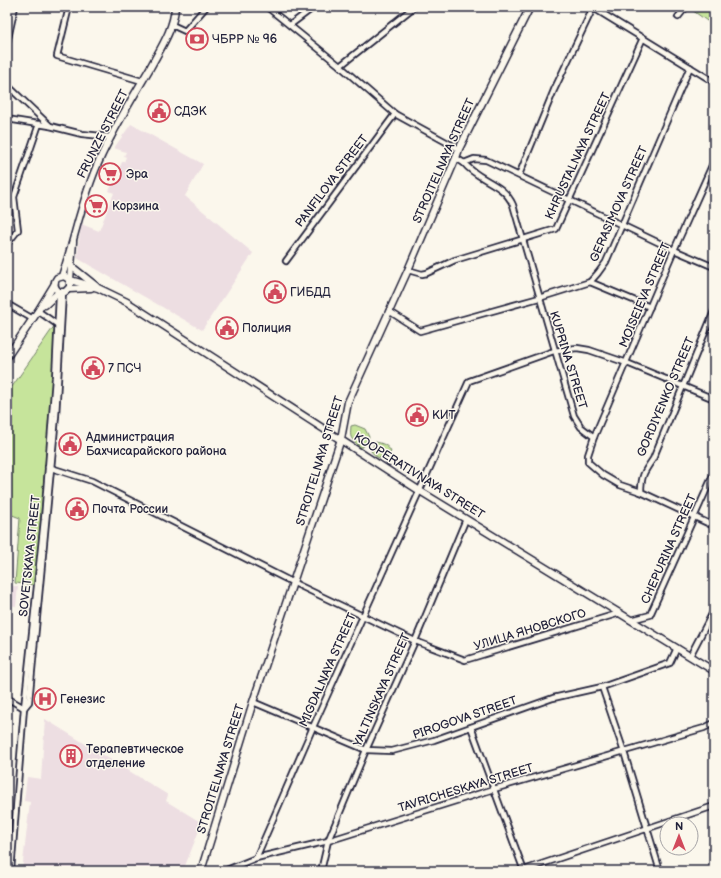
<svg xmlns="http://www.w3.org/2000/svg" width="721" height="878" font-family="'Balsamiq Sans',sans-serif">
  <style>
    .built { fill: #eddee2 }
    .green { fill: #c6e49b; stroke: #74836b }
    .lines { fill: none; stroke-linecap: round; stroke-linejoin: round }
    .street-casing { stroke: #22223b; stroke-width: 8 }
    .secondary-casing { stroke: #22223b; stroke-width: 9 }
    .street { stroke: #fbf7ec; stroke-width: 4.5 }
    .secondary { stroke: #fbf7ec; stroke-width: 6 }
    .labels { text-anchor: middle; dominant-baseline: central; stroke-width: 3; stroke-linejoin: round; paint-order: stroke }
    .poi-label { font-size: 12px; fill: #22223b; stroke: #fbf7ec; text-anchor: start }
    .street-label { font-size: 12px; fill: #22223b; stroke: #fbf7ec }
  </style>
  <rect width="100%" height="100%" fill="#fbf7ec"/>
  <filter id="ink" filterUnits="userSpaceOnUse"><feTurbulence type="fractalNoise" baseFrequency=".025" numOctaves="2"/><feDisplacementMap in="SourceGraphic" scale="8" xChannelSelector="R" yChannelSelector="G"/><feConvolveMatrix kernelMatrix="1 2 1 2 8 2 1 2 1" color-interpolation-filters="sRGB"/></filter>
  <g filter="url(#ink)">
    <g class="built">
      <polygon points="131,124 203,164 185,196 253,253 202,330 77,258 81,224 99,231 114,193 109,191 122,162 124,162 126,157 124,156 126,152 114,148"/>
      <polygon points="7,586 18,586 16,606 7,605"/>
      <polygon points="45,719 168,795 166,801 202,823 183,871 22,871 30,802 24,801 27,777 41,779"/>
    </g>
    <g class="green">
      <polygon points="694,7 714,7 714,26 692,10"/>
      <polygon points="57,322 35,585 15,583 20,518 7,513 7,394"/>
      <path d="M355 425 365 429 369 437 363 447H360C350 437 350 439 351 426Z"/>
      <path d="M375 442C382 443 388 445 391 452 382 460 378 460 371 451Z"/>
    </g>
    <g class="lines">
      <g class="street-casing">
        <g id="street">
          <polyline points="69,7 57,56 142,81"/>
          <polyline points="267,7 340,66 395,114 459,149"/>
          <polyline points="592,7 714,82"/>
          <polyline points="678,17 686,7"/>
          <polyline points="172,25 185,31 206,7"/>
          <polyline points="290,25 314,7"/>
          <polyline points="7,43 15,7"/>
          <polyline points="340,66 414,7"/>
          <polyline points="7,85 50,126 82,134 111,137"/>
          <polyline points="7,119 50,126"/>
          <polyline points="456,158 464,163 474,159 486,160 674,250 714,267"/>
          <path d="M464 163C478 181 503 182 513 205L574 416 581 427 594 437 588 455V462L603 475 620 485 641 492 714 526"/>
          <polyline points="519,175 554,90 593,8"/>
          <polyline points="7,244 18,230 14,197 39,124"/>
          <polyline points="286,261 395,114"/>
          <polyline points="408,270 422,274 427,273 455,260 556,229 643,38"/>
          <polyline points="590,282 650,307"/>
          <polyline points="7,304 33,319"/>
          <polyline points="38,311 58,325"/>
          <polyline points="389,311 420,331 539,298 590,282 598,273 606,262 690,67"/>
          <polyline points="594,437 674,250 714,161"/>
          <polyline points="48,467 92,481 294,583 415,641 465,660 620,613"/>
          <path d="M641 492C641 476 644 472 653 459L714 311"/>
          <polyline points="631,620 650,615 714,473"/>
          <polyline points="690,656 714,610"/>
          <polyline points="602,687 624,752 660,871"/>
          <polyline points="7,698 24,708"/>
          <polyline points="253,702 366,750 392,751 434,740 553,698 602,687 670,663 677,648"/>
          <polyline points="24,708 29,702 56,416 63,292"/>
          <polyline points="471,727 524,871"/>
          <polyline points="256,858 313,727 469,381 554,351 577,348 589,350 627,363 714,399"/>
          <polyline points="11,871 24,708 44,520 55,378 59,296 57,291"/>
          <polyline points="224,871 256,858 328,841 494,789 704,728 714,723"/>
          <polyline points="321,871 328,841 366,750 415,641 466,519"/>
          <polyline points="521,871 714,806"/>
        </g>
      </g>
      <g class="secondary-casing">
        <g id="secondary">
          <path d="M73 242 70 280V287L65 292H59C54 288 53 283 57 278L64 276 70 280 98 288 127 302 420 491 714 671"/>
          <polyline points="71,266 96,286"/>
          <path d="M62 276C75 238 82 198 99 161 113 129 132 99 150 68 160 49 174 29 175 7"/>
          <polyline points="69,289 91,288"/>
          <polyline points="45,305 59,292"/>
          <polyline points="7,357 38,311 54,285"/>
          <polyline points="201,871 253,702 341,439 348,402 408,270 456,158 459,149 530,7"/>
        </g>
      </g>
      <use href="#street" class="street"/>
      <use href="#secondary" class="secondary"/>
    </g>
  </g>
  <defs>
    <g id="bank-ring" transform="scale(1.15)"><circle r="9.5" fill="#fbf7ec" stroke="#d1495b" stroke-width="1.5"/><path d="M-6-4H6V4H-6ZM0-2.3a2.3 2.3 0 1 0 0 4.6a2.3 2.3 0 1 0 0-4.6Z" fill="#d1495b"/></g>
    <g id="civic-ring" transform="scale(1.15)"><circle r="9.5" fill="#fbf7ec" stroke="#d1495b" stroke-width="1.5"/><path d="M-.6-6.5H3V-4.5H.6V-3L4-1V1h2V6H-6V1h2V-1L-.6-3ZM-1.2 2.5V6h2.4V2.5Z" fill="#d1495b"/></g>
    <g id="supermarket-ring" transform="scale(1.15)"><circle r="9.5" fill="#fbf7ec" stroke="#d1495b" stroke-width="1.5"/><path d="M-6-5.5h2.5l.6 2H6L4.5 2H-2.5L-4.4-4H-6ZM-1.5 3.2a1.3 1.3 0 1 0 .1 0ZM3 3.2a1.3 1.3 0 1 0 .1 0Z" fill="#d1495b"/></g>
    <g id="hospital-ring" transform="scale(1.15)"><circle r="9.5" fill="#fbf7ec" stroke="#d1495b" stroke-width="1.5"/><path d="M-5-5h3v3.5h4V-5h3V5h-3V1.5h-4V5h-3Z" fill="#d1495b"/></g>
    <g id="building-ring" transform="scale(1.15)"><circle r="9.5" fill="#fbf7ec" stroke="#d1495b" stroke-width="1.5"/><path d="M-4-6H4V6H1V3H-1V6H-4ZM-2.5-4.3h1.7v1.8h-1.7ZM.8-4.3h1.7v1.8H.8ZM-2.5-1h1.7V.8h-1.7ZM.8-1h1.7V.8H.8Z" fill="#d1495b"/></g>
  </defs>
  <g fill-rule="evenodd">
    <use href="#bank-ring" x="197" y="39"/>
    <use href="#civic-ring" x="159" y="111"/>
    <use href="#supermarket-ring" x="110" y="174"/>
    <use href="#supermarket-ring" x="96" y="206"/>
    <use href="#civic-ring" x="275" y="292"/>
    <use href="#civic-ring" x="227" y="328"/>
    <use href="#civic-ring" x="93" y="368"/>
    <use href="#civic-ring" x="417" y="415"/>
    <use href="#civic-ring" x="70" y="444"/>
    <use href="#civic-ring" x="77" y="509"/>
    <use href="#hospital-ring" x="45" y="699"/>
    <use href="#building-ring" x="71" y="756"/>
  </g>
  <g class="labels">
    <g class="poi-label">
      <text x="212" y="39">ЧБРР № 96</text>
      <text x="174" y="111">СДЭК</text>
      <text x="126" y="174">Эра</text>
      <text x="112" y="206">Корзина</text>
      <text x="290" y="292">ГИБДД</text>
      <text x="242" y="328">Полиция</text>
      <text x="108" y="368">7 ПСЧ</text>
      <text x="432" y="415">КИТ</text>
      <text x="86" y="437">Администрация<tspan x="86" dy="14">Бахчисарайского района</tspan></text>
      <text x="92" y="509">Почта России</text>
      <text x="60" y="699">Генезис</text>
      <text x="86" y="749">Терапевтическое<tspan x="86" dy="14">отделение</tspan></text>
    </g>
    <g class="street-label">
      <text transform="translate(103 134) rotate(-63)">FRUNZE STREET</text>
      <text transform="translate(578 156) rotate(-65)">KHRUSTALNAYA STREET</text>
      <text transform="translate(444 161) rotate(-66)">STROITELNAYA STREET</text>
      <text transform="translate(332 181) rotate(-53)">PANFILOVA STREET</text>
      <text transform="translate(619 204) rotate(-66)">GERASIMOVA STREET</text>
      <text transform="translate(645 295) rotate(-67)">MOISEIEVA STREET</text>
      <text transform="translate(568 360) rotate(73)">KUPRINA STREET</text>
      <text transform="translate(666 397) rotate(-67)">GORDIYENKO STREET</text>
      <text transform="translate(320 461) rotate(-73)">STROITELNAYA STREET</text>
      <text transform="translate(419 476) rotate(32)">KOOPERATIVNAYA STREET</text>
      <text transform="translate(669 549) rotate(-66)">CHEPURINA STREET</text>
      <text transform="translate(30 556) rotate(-84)">SOVETSKAYA STREET</text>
      <text transform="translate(530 630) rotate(-17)">УЛИЦА ЯНОВСКОГО</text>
      <text transform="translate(328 670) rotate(-66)">MIGDALNAYA STREET</text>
      <text transform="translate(382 690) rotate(-66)">YALTINSKAYA STREET</text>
      <text transform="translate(465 718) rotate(-19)">PIROGOVA STREET</text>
      <text transform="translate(221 769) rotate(-73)">STROITELNAYA STREET</text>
      <text transform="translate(466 788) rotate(-17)">TAVRICHESKAYA STREET</text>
    </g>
  </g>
  <rect width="721" height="878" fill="none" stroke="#fbf7ec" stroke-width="24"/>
  <rect x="12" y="12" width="697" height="854" fill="none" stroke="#22223b" stroke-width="1.5" filter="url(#ink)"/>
  <g transform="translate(679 836)"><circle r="19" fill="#fbf7ec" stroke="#a4a2a5"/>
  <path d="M0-3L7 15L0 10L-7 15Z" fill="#d1495b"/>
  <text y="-6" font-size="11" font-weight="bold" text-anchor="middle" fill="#22223b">N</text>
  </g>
</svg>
